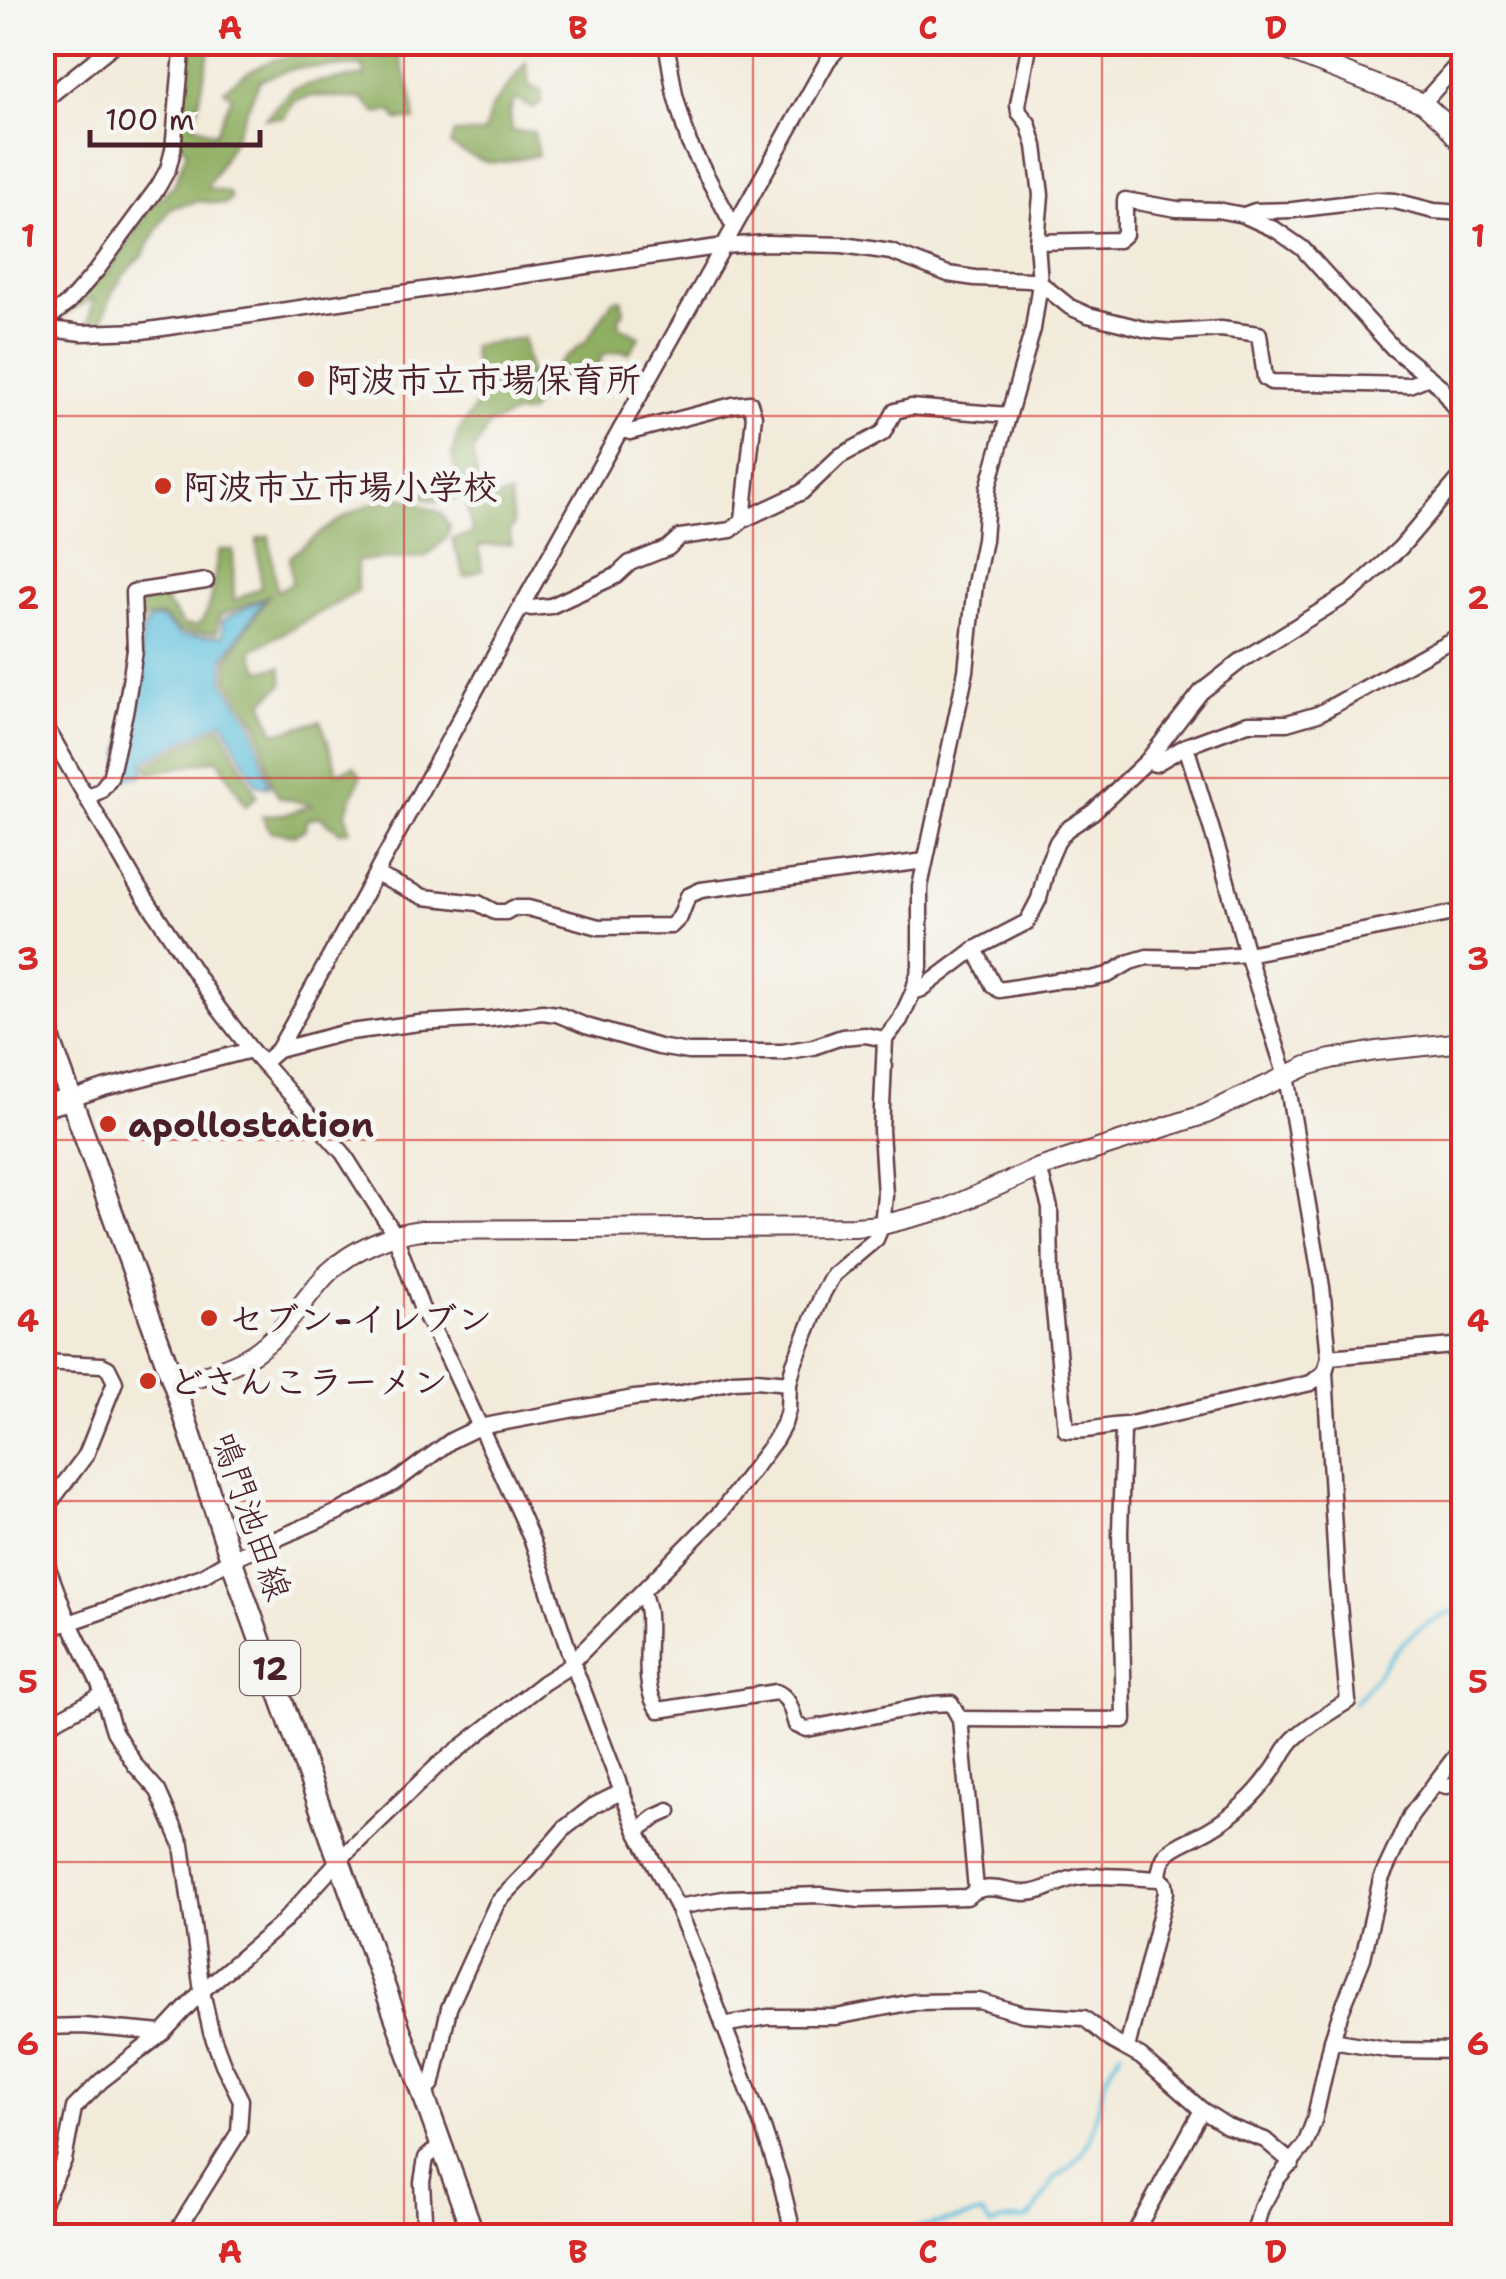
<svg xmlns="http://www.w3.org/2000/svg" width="1506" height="2279" font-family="'Shantell Sans','Klee One',sans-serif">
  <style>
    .forest { fill: #8faf62; stroke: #6c6746; stroke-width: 2.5 }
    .water { fill: #60c1de; stroke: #557084; stroke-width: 2.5 }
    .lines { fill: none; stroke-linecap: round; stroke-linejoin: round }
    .stream { stroke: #60c1de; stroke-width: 4 }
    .street-casing { stroke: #633e45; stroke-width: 19 }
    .secondary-casing { stroke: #633e45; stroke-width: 22 }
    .primary-casing { stroke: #633e45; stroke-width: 25 }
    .street { stroke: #fff; stroke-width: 14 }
    .secondary { stroke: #fff; stroke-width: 18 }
    .primary { stroke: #fff; stroke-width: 20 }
    .grid { fill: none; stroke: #d62828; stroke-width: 2.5; stroke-opacity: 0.55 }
    .poi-dot { fill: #c8321e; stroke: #f6f6f2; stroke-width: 4 }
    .labels { text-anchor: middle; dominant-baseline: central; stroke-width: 10; stroke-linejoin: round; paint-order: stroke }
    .shield { fill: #f6f6f2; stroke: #7e6067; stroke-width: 2.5 }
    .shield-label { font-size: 32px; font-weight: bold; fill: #4a1f2b }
    .poi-label { font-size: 35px; font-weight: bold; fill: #4a1f2b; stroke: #f6f6f2; text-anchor: start }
    .street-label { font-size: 35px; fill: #4a1f2b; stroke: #f6f6f2 }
    .neatline { fill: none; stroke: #d62828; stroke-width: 4 }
    .grid-label { font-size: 32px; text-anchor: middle; font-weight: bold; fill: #d62828 }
  </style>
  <rect width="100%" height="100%" fill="#f6f6f2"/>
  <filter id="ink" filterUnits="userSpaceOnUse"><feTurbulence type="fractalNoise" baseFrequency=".01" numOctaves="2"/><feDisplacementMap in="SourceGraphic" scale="20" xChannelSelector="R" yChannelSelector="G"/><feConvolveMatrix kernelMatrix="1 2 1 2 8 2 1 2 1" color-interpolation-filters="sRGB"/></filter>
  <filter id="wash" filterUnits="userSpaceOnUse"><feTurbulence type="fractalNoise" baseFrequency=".0048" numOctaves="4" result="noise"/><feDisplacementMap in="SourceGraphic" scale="40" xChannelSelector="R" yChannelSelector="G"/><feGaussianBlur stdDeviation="2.25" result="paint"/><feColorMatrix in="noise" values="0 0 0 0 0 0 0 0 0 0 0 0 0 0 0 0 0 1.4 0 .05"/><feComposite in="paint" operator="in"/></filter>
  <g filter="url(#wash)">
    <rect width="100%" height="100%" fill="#f3ebda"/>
    <g class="forest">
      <path d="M192 43H208L210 48 194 125 215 134 232 96 224 90C278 41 331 52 399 56L411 91 415 120H397L392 111 376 113 362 99 313 96 293 101 284 118H265L292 89 316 82 365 76 363 66 295 68 260 80 232 143 207 188 229 193 231 199 225 204 200 201 170 208 143 255 123 276 112 293 102 322 88 323 94 298 56 320 94 280 109 272 151 206 174 185 187 151 179 142 180 109Z"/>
      <path d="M526 62 529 86 542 91 541 103 533 109 515 98 510 112 512 131 534 132 538 155C493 165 491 168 450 145L454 133H484L491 108Z"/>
      <path d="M621 299 624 311 619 318 620 327 640 336 629 353 622 351 603 354 593 380 574 367 541 394 529 413 513 415 490 424 473 452 478 487C458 499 446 507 423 497L429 485 457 481 452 455 458 433 477 404 472 346 523 338 532 386 587 340 613 300Z"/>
      <polygon points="487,494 493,499 510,495 513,526 509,531 512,544 479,546 482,570 465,577 452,539 473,534 466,505"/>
      <path d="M398 496 441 513 450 527 446 539 425 557 357 561V592L251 651 260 671 281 667 283 684 263 702 275 733 321 721 338 773 354 766 361 776 346 813 350 830 340 832 319 816 306 820 305 830 294 835 270 831 262 816 289 813 312 805 279 797 271 783 258 725 227 680 228 658 269 595 219 616 217 632H181L162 616 145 618 138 629V610L146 600 163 598 183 625 197 626C218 605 211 576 219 550H233L234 601 261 587 257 539 269 536 277 591 292 583 290 557C325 528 353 506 398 496Z"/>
      <polygon points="221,726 257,796 246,806 218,759 150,773 147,764"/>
    </g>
    <polygon class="water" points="265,598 224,658 223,681 253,724 269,787 256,784 223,721 144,761 145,774 125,780 120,759 140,658 142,632 150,619 163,619 180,635 223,636 222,620"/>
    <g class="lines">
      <g class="stream">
        <path d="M1353 1703C1376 1682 1390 1651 1415 1632 1428 1621 1448 1614 1464 1606"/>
        <polyline points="906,2236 914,2229 982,2214 991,2226 1003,2221 1026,2219 1033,2214 1054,2180 1069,2168 1083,2152 1091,2136 1105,2080 1121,2051"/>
      </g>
    </g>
  </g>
  <g filter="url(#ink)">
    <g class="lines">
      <g class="street-casing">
        <g id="street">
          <polyline points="666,42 675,95 689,143 734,227"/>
          <polyline points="42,102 117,42"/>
          <polyline points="1423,103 1464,57"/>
          <polyline points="1244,215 1255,211 1293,210 1376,200 1395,201 1434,211 1464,213"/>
          <polyline points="1037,242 1118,240 1125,234 1125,200 1177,209 1217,210 1243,215 1276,230 1302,248 1393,348 1440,386 1464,423"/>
          <polyline points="42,328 82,333 142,331 724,246 766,243 843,245 891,252 948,274 975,278 1030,280 1040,283 1070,307 1088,315 1148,330 1173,332 1221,329 1259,334 1265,378 1271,382 1409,385 1429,377"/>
          <polyline points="45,328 48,319 69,302 97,270 158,187 168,169 173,150 183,42"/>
          <polyline points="621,429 630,432 733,405 750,403 754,416 743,520"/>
          <polyline points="521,606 531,608 551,606 616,576 630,563 668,548 680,537 731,530 743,520 802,492 840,456 883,433 895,411 911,407 1007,415"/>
          <polyline points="42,720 138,887 219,1009 251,1050 343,1153 395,1235 421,1307 449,1360 521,1515 533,1543 573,1664 637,1831 677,1907 693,1945 763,2128 780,2179 794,2236"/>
          <polyline points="1147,761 1155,764 1186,746 1248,723 1287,723 1318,714 1464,633"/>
          <polyline points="86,797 100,791 110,778 126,708 135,650 133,592 206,581"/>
          <polyline points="377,875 424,897 478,903 495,912 506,912 513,908 528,908 599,927 671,926 680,917 688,896 701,890 925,861"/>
          <polyline points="975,949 993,985 999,990 1061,980 1091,979 1108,975 1130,962 1147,957 1196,958 1247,954 1464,911"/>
          <polyline points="913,992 922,989 975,949 1027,922 1039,899 1048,863 1057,842 1066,830 1093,812 1147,761 1201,692 1242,660 1353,591 1400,548 1464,473"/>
          <polyline points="278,1050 343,1033 419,1023 490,1019 542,1012 557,1014 586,1026 659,1047 688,1052 783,1052 813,1047 842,1037 865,1035 885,1039"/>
          <path d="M263 1063 278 1050C361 903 440 755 521 607 622 424 725 242 828 60L844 42"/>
          <polyline points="71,1099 104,1088 251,1050"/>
          <path d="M1039 1168 1050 1208 1051 1281 1066 1430C1086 1433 1107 1425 1126 1425L1311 1383 1325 1372"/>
          <polyline points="1329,1357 1464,1345"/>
          <polyline points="42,1362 102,1365 108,1368 115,1382 86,1455 42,1513"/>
          <polyline points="42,1552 65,1613 99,1683 114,1731 135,1765 158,1791 182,1845 202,1991 211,2032 223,2064 241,2100 239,2132 174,2236"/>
          <path d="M643 1593C645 1601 648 1608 648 1616 650 1643 641 1690 659 1710L776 1692C790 1697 792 1712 796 1725L807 1729 932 1704 951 1703 960 1719 976 1889"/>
          <polyline points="42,1628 69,1623 202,1576 231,1559 340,1511 394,1483 452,1440 479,1427 634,1398 678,1394 733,1381 756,1380 789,1383"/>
          <polyline points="572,1662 721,1512 775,1440 784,1424 788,1410 789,1383 794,1364 823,1293 833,1275 876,1239 882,1225 885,1195 881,1130 885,1039 900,1020 913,992 920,967 920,887 966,671 975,584 984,540 988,488 1033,329 1040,283 1037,242 1041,195 1035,146 1028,123 1019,112 1018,104 1030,42"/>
          <polyline points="960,1719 1124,1720 1120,1532 1123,1431 1126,1425"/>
          <polyline points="42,1728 102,1695"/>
          <polyline points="1435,1783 1446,1786 1464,1783"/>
          <polyline points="637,1831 656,1817 669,1811"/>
          <path d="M1159 1879C1160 1850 1175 1847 1197 1836 1228 1821 1254 1798 1274 1769 1281 1759 1286 1745 1296 1737 1311 1723 1331 1712 1348 1701L1337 1582 1325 1372 1329 1357 1322 1287 1286 1076 1247 954 1221 860 1186 746"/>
          <path d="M677 1907 729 1898 820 1895 860 1900 967 1897C986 1880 1004 1893 1026 1893 1045 1893 1061 1879 1079 1877 1105 1874 1133 1878 1159 1879L1165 1883 1166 1892 1127 2048"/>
          <polyline points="723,2025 768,2017 836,2017 913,2002 979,2001 1023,2014 1084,2018 1112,2041 1141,2057 1202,2110 1227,2126 1265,2140 1292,2163"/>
          <polyline points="42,2027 83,2026 163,2033"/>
          <polyline points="1332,2040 1392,2050 1464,2051"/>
          <polyline points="423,2097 433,2082 449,2008 497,1903 528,1871 565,1828 593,1806 623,1791"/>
          <polyline points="42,2205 64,2160 74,2108 101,2081 163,2033 202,1991 282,1923 339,1860 436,1767 543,1683 573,1664"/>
          <polyline points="425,2236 422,2182 426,2158 440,2146"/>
          <polyline points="1133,2236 1202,2110"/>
          <polyline points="1253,2236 1261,2208 1277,2179 1305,2145 1314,2121 1332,2040 1341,2012 1363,1958 1381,1879 1411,1815 1464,1745"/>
        </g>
      </g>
      <g class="secondary-casing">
        <g id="secondary">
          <polyline points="1266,42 1423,103 1444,122 1464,147"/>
          <path d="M174 1384C203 1375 237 1367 261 1348 289 1327 305 1296 329 1272 354 1249 388 1234 421 1230L854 1227 882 1225 945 1209 1039 1168 1206 1114 1307 1066 1331 1059 1376 1051 1464 1042"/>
        </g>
      </g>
      <g class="primary-casing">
        <g id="primary">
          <polyline points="42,1018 174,1384 231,1559 474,2236"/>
          <polyline points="42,1106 71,1099"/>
        </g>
      </g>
      <use href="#street" class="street"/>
      <use href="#secondary" class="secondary"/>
      <use href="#primary" class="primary"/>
    </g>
  </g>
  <path class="grid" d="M404 42V2236M753 42V2236M1102 42V2236M42 416H1464M42 778H1464M42 1140H1464M42 1501H1464M42 1862H1464"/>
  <g class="poi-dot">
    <circle cx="306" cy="379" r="10"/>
    <circle cx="163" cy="486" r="10"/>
    <circle cx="108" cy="1124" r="10"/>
    <circle cx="209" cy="1318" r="10"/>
    <circle cx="148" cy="1381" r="10"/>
  </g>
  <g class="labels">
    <rect class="shield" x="240" y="1641" width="60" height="54" rx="8"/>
    <g class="shield-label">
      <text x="270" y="1668">12</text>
    </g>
    <g class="poi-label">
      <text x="326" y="379">阿波市立市場保育所</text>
      <text x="183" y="486">阿波市立市場小学校</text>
      <text x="128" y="1124">apollostation</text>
      <text x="229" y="1318">セブン-イレブン</text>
      <text x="168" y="1381">どさんこラーメン</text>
    </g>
    <g class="street-label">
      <text transform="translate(252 1516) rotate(71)">鳴門池田線</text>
    </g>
  </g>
  <rect width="1506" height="2279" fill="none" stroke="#f6f6f2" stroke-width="110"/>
  <path d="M90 130v15h170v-15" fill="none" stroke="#4a1f2b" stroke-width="5"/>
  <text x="105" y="130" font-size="30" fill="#4a1f2b" stroke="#f6f6f2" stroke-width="8" paint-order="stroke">100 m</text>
  <rect x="55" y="55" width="1396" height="2169" class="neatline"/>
  <g class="grid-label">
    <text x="230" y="39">A</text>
    <text x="578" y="39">B</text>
    <text x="928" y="39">C</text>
    <text x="1276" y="39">D</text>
    <text x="28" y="247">1</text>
    <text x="1478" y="247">1</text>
    <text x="28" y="609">2</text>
    <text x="1478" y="609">2</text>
    <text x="28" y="970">3</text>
    <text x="1478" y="970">3</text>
    <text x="28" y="1332">4</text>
    <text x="1478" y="1332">4</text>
    <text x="28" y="1693">5</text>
    <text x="1478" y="1693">5</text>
    <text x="28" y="2055">6</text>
    <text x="1478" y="2055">6</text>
    <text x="230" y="2263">A</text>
    <text x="578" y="2263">B</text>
    <text x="928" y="2263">C</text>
    <text x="1276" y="2263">D</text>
  </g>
</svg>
